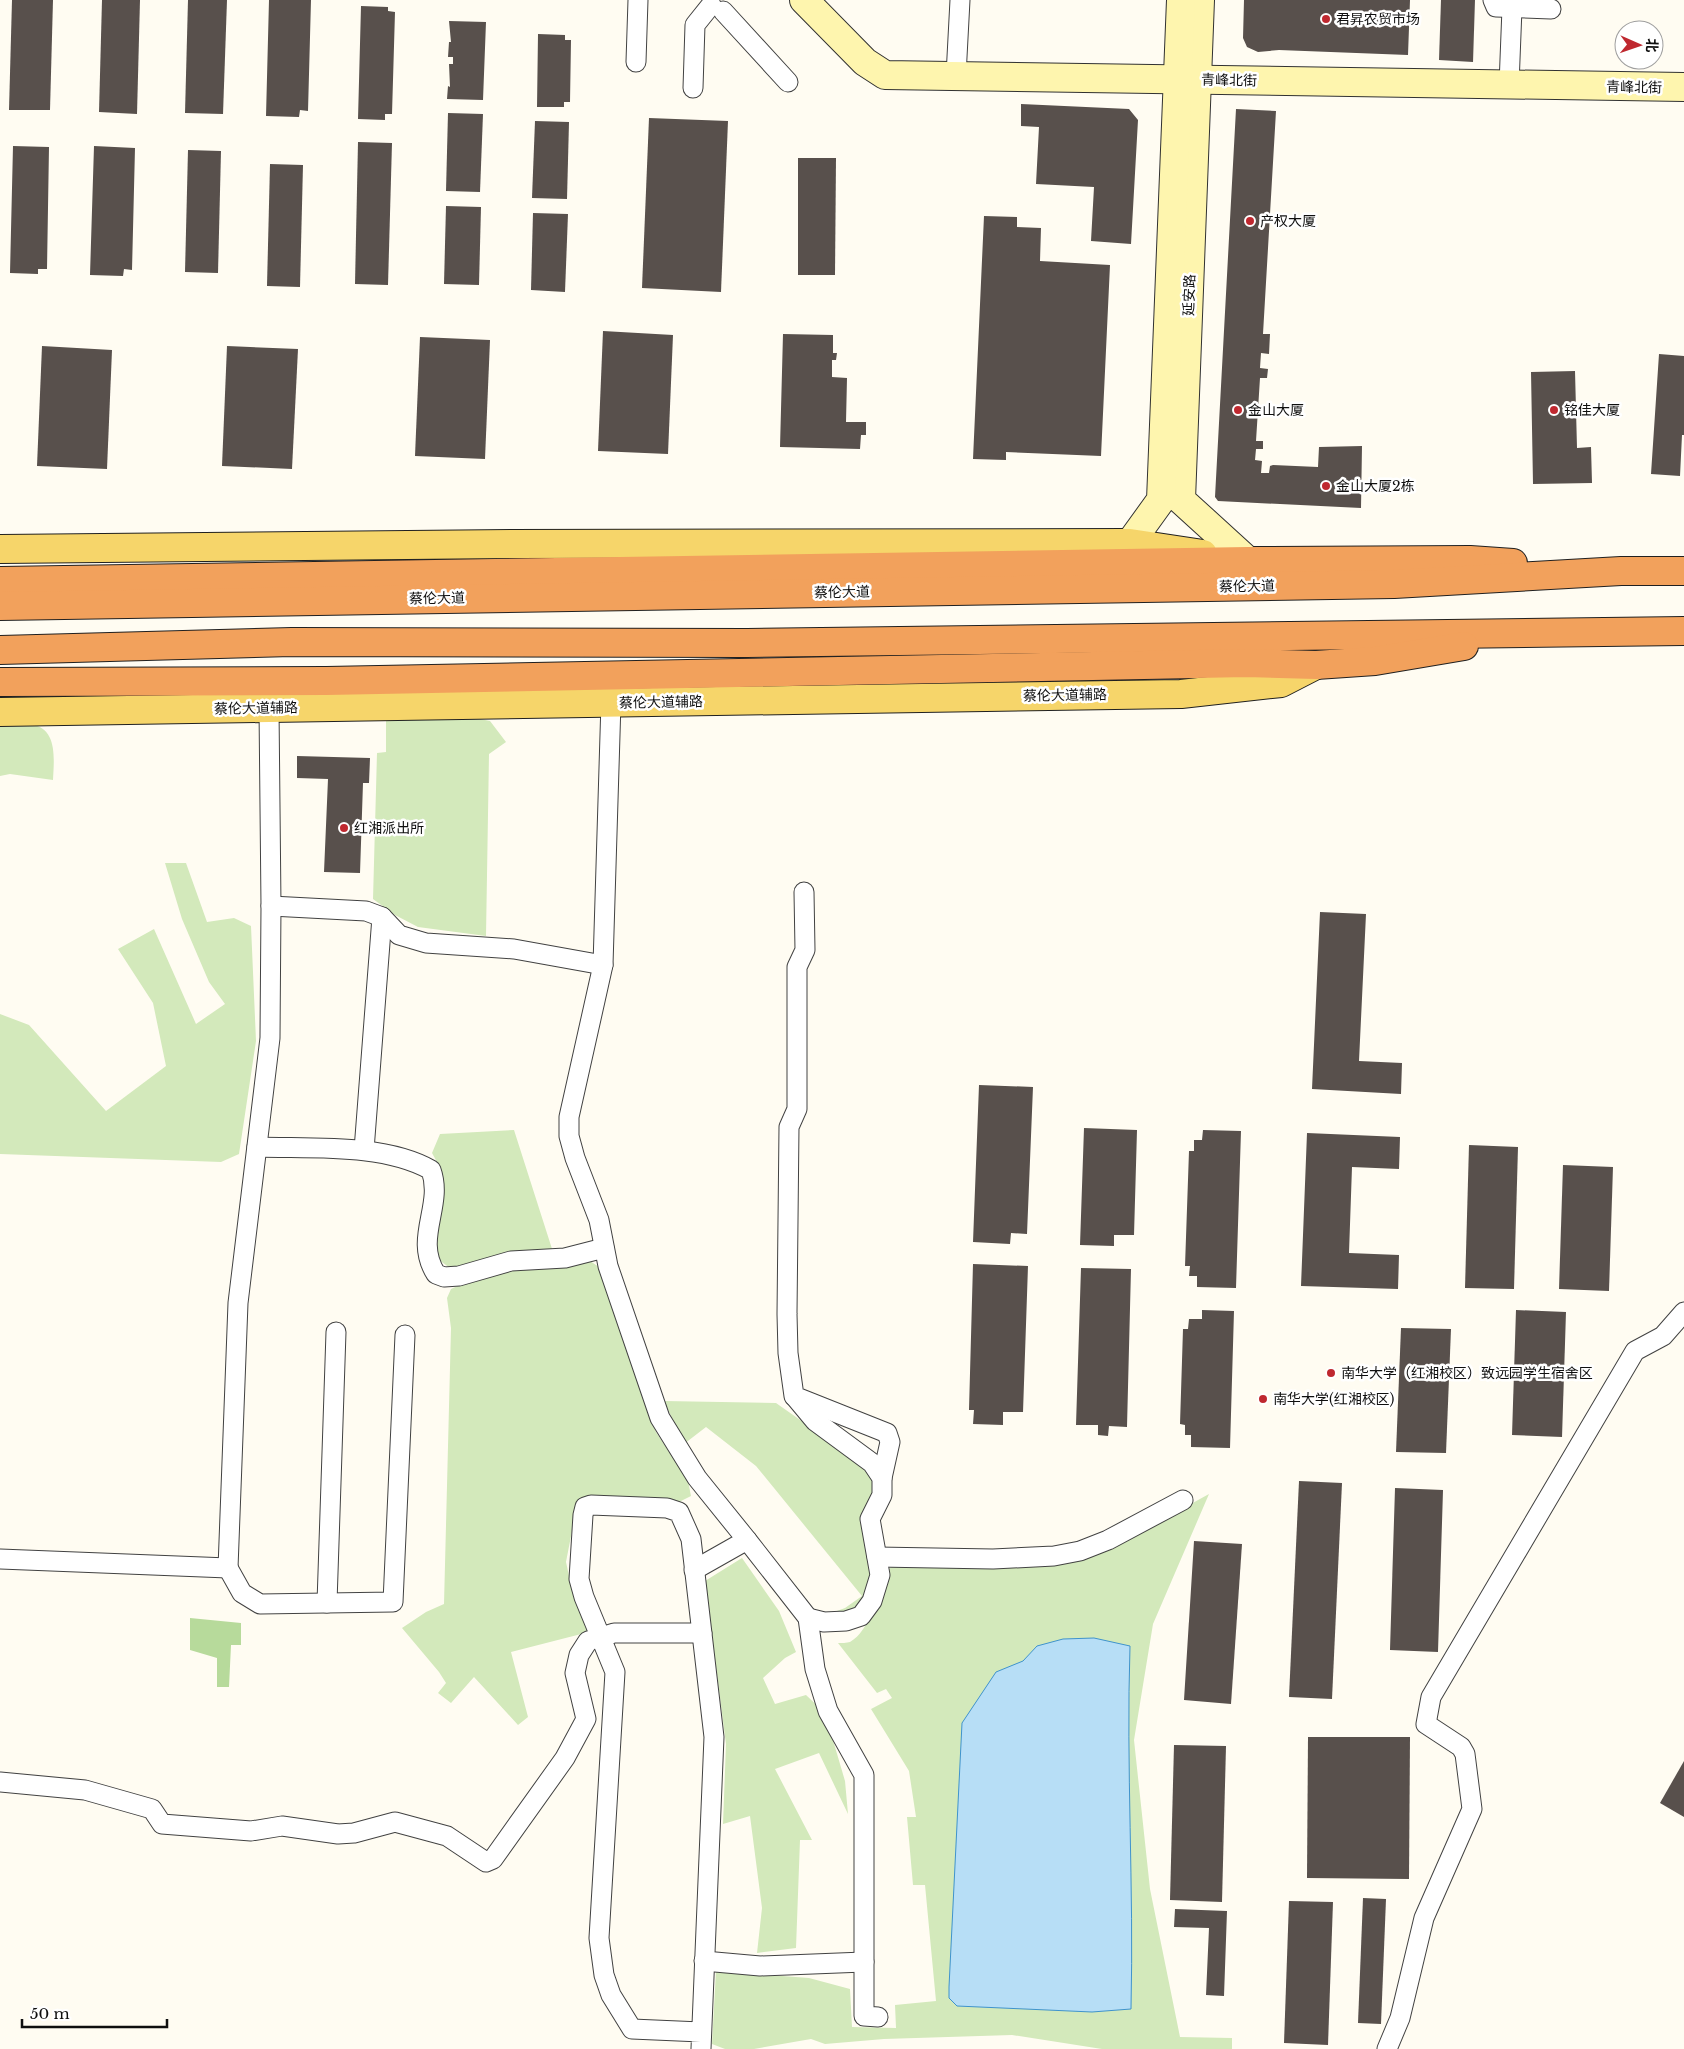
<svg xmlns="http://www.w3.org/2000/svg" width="1684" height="2049" font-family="'Libre Baskerville','Noto Sans SC',serif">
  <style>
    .green { fill: #d3e9bb }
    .forest { fill: #b7da9b }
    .water { fill: #b7def6; stroke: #3f93cc }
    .building { fill: #58504c }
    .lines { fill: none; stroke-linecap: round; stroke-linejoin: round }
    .street-casing { stroke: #424242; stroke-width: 21 }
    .secondary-casing { stroke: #313131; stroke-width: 30 }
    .primary-casing { stroke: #202020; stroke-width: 30 }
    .highway-casing { stroke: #202020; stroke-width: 30 }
    .street { stroke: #fff; stroke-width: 19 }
    .secondary { stroke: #fef5ae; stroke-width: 28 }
    .primary { stroke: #f6d56a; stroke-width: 28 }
    .highway { stroke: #f2a15c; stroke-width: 28 }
    .poi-dot { fill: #bf282f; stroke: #fff; stroke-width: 2 }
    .labels { text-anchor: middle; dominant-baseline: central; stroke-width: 5; stroke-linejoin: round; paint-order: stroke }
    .poi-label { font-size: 14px; fill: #0f0f0f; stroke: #fff; text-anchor: start }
    .street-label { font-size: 14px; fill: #0f0f0f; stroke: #fff }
  </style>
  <rect width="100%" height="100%" fill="#fffcf2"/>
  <g class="green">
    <polygon points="386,716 480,719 490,721 506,742 489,754 486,936 418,927 395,915 373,899 377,753 386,752"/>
    <path d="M30 724C58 728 54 758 53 780L10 774 0 776V725Z"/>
    <polygon points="165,863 186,863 207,922 234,918 251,926 256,1041 239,1154 221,1162 0,1154 0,1014 29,1025 106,1111 166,1066 153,1003 118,949 154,929 196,1024 225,1004 209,982 182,919"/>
    <path d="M514 1130 553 1252 521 1251 503 1253 482 1264 450 1268 439 1260 436 1254C436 1241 435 1227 437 1214 440 1184 449 1182 432 1153L440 1134Z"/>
    <polygon points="578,1260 590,1261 599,1267 656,1432 688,1481 691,1496 673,1505 577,1505 566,1562 573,1594 589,1632 511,1652 528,1717 518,1725 474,1677 451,1703 438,1693 446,1683 439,1672 402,1628 426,1612 444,1604 451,1328 447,1298 451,1289 481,1275"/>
    <polygon points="664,1401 776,1403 870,1469 878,1481 872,1584 855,1614 826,1615 845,1608 862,1596 756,1466 706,1427 684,1444"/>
    <path d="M1209 1494 1153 1624 1134 1740 1150 1889 1180 2037 1232 2038V2049H1102L1012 2035 884 2039 825 2044 811 2039 754 2049H725L712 2044 716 1971 809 1978 850 1989 852 2027 896 2028 895 2005 936 2001 925 1885H913L907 1817H916L909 1771 871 1709 892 1698 886 1689 877 1693 838 1643C841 1643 847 1643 850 1642 870 1631 879 1592 885 1573L894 1564 995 1566 1077 1561 1111 1548Z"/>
    <polygon points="742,1558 779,1611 796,1652 785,1658 763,1678 775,1704 806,1695 825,1713 845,1781 848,1814 819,1753 775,1769 812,1840 800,1840 796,1948 757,1953 762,1908 750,1816 723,1824 726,1744 705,1581"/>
  </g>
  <polygon class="forest" points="190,1618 241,1623 241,1645 231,1645 229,1687 217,1687 217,1658 190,1650"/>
  <path class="water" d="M1094 1638 1130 1646C1126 1767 1134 1888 1131 2009L1092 2012 957 2006 949 1998V1987L962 1723 996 1672 1023 1661 1037 1646 1063 1639Z"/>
  <g class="building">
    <polygon points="12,0 53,0 50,110 9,110"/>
    <polygon points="102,0 140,0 137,114 99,112"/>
    <polygon points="188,0 227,0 223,114 185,113"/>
    <polygon points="269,0 311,0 308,111 300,110 299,117 266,116"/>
    <polygon points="1244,0 1410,0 1408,55 1279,50 1258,52 1247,47 1243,38"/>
    <polygon points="1441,0 1475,0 1473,62 1439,60"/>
    <polygon points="361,6 388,7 388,11 395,12 392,114 385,114 385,120 358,119"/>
    <polygon points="449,21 486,22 483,100 447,99 448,86 450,87 449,64 453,64 453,57 448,57 449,42 451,42"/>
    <polygon points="538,34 565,35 565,40 571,40 570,102 564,102 564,107 537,107"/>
    <polygon points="1021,104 1129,109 1138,120 1131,244 1091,241 1094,187 1036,184 1039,127 1021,126"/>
    <polygon points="1236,109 1276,111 1263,334 1270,334 1269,354 1261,353 1260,368 1268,369 1267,378 1260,378 1256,441 1263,441 1263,449 1256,449 1255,460 1262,461 1261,473 1269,473 1270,466 1273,465 1318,467 1319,447 1362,446 1361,508 1218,501 1215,497"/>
    <polygon points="448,113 483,114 480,192 446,191"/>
    <polygon points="649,118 728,121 721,292 642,288"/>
    <polygon points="535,121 569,122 567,199 532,198"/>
    <polygon points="358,142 392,143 388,285 355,284"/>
    <polygon points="13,146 49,147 47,269 38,269 38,274 10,273"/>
    <polygon points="94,146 135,148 132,270 124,269 123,276 90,275"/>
    <polygon points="188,150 221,151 218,273 185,272"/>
    <polygon points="798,158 836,158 835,275 798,275"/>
    <polygon points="270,164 303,165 300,287 267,286"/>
    <polygon points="446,206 481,207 479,285 444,284"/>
    <polygon points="533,213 568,214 565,292 531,290"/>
    <polygon points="984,216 1017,217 1017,227 1041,228 1040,261 1110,265 1101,456 1006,452 1006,460 973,459"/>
    <polygon points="603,331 673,335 668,454 598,451"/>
    <polygon points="783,334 833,335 833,353 837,353 836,360 832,360 832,377 847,378 846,422 866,422 866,435 861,435 860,449 780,447"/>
    <polygon points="420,337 490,340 485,459 415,456"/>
    <polygon points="42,346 112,350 107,469 37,466"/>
    <polygon points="227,346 298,349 292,469 222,466"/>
    <polygon points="1659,354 1684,356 1684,435 1682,435 1680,476 1651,474"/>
    <polygon points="1575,371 1577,448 1591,447 1592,483 1533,484 1531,372"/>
    <polygon points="297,756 370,758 369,783 363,783 360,873 324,872 328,779 297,778"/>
    <polygon points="1320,912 1366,914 1359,1061 1402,1063 1401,1094 1312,1089"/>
    <polygon points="979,1085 1033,1087 1027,1234 1011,1233 1010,1244 973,1242"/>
    <polygon points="1084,1128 1137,1130 1134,1235 1114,1235 1114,1246 1080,1245"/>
    <polygon points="1203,1130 1241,1131 1236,1288 1197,1287 1197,1276 1189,1276 1190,1266 1185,1266 1189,1151 1194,1151 1194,1140 1202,1140"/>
    <polygon points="1307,1133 1400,1137 1399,1169 1352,1167 1349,1253 1399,1255 1398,1289 1301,1286"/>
    <polygon points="1469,1145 1518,1147 1514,1289 1465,1288"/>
    <polygon points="1563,1165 1613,1167 1609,1291 1559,1289"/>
    <polygon points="973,1264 1028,1266 1023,1412 1003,1412 1003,1425 973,1424 974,1410 969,1410"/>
    <polygon points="1081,1268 1131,1269 1127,1427 1109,1426 1108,1436 1098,1435 1098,1425 1076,1425"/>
    <polygon points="1202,1310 1234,1311 1230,1448 1191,1447 1191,1435 1185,1435 1185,1425 1180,1424 1183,1329 1188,1329 1189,1319 1202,1319"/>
    <polygon points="1516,1310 1566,1312 1562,1437 1512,1435"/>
    <polygon points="1401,1328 1451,1329 1446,1453 1396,1452"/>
    <polygon points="1299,1481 1342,1483 1332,1699 1289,1697"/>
    <polygon points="1395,1488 1443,1490 1438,1652 1390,1650"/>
    <polygon points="1194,1541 1242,1544 1231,1704 1184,1700"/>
    <polygon points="1308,1737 1410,1737 1409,1879 1307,1878"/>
    <polygon points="1174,1745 1226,1746 1222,1902 1170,1900"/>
    <polygon points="1684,1761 1684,1817 1660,1803"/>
    <polygon points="1363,1898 1386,1899 1381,2024 1358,2023"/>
    <polygon points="1289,1901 1333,1902 1328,2045 1284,2043"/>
    <polygon points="1175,1909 1227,1911 1224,1996 1206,1995 1209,1928 1174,1927"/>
  </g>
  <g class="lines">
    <g class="street-casing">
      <g id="street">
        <polyline points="1493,0 1496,7 1551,9"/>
        <polyline points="723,11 788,82"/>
        <polyline points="636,62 638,0"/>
        <polyline points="956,76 960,0"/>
        <polyline points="1509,85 1512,8"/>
        <polyline points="693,88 695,25 711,5"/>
        <polyline points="611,702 603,965 569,1117 569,1136 575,1158 599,1220 608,1266 660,1418 697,1478 747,1540 694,1570"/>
        <polyline points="804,892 805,950 797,967 797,1109 789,1127 787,1314 788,1353 794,1396 887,1433 890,1442 882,1478"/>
        <polyline points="271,906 366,911 382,917 399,935 426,943 514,949 603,965"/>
        <path d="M257 1147C311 1149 383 1143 431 1170 444 1206 413 1238 436 1274L444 1277 459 1276 511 1261 565 1258 604 1248"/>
        <polyline points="364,1150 382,917"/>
        <polyline points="795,1397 815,1421 872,1463 882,1478 882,1495 870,1519 880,1575 872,1601 861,1616 846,1621 824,1622 808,1618"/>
        <polyline points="747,1540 808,1618 815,1669 828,1711 864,1775 864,2016 878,2017"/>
        <polyline points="877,1557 993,1559 1054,1556 1080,1551 1108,1540 1183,1500"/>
        <polyline points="0,1559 228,1568 238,1303 270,1038 271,906 269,708"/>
        <polyline points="228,1568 242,1593 260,1604 393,1602 405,1335"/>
        <polyline points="327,1603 336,1332"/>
        <polyline points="0,1782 85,1790 152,1809 162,1824 251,1831 282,1826 338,1834 354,1833 395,1822 447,1836 486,1862 493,1859 565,1758 586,1719 575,1673 579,1655 588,1641 614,1633 702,1633"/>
        <polyline points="704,1961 760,1966 864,1962"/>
        <polyline points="701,2049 714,1737 691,1539 679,1512 667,1508 591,1505 585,1507 583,1515 579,1579 584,1597 615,1672 599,1938 604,1975 611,1995 632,2029 701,2032"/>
        <polyline points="1387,2049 1400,2018 1424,1918 1472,1809 1465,1754 1461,1747 1426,1724 1431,1697 1635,1351 1663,1336 1684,1312"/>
      </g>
    </g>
    <g class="secondary-casing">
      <g id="secondary">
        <polyline points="804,0 865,62 885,75 1684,87"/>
        <polyline points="1200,0 1181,500 1248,561"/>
        <polyline points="1130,543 1161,500 1181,0"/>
      </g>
    </g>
    <g class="primary-casing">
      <g id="primary">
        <polyline points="0,549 511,544 1130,543 1203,554"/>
        <polyline points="0,712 1181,694 1281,683 1316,665"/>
      </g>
    </g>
    <g class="highway-casing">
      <g id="highway">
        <polyline points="0,581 1248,561 1470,560 1513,563"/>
        <polyline points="0,606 1394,584 1621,571 1684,571"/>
        <polyline points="0,650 292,642 747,643 1684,631"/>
        <polyline points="0,682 326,681 1247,663 1316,665 1375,661 1464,646"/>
      </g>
    </g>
    <use href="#street" class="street"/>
    <use href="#secondary" class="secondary"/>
    <use href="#primary" class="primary"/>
    <use href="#highway" class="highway"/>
  </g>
  <g class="poi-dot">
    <circle cx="1326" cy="19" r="5"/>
    <circle cx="1250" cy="221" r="5"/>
    <circle cx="1238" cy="410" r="5"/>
    <circle cx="1554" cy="410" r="5"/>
    <circle cx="1326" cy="486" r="5"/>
    <circle cx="344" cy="828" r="5"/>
    <circle cx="1331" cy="1373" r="5"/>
    <circle cx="1263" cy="1399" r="5"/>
  </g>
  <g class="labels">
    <g class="poi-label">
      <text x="1336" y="19">君昇农贸市场</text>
      <text x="1260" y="221">产权大厦</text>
      <text x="1248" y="410">金山大厦</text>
      <text x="1564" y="410">铭佳大厦</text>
      <text x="1336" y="486">金山大厦2栋</text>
      <text x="354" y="828">红湘派出所</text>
      <text x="1341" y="1373">南华大学（红湘校区）致远园学生宿舍区</text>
      <text x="1273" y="1399">南华大学(红湘校区)</text>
    </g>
    <g class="street-label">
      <text transform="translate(1229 80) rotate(1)">青峰北街</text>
      <text transform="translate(1634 87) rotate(1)">青峰北街</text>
      <text transform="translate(1189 295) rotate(-88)">延安路</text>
      <text transform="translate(1247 586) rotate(-1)">蔡伦大道</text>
      <text transform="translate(842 592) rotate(-1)">蔡伦大道</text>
      <text transform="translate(437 598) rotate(-1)">蔡伦大道</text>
      <text transform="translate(1065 695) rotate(-1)">蔡伦大道辅路</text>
      <text transform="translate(661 702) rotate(-1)">蔡伦大道辅路</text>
      <text transform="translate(256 708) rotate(-1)">蔡伦大道辅路</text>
    </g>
  </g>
  <g transform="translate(1639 45) rotate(92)"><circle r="24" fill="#ffffff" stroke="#9f9f9f"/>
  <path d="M0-4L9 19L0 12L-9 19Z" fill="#bf282f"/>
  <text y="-8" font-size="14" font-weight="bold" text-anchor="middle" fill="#0f0f0f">北</text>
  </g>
  <path d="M22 2019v8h145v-8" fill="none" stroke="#0f0f0f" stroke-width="2.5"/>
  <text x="30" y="2019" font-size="15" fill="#0f0f0f" stroke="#ffffff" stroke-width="4" paint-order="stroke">50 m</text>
</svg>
